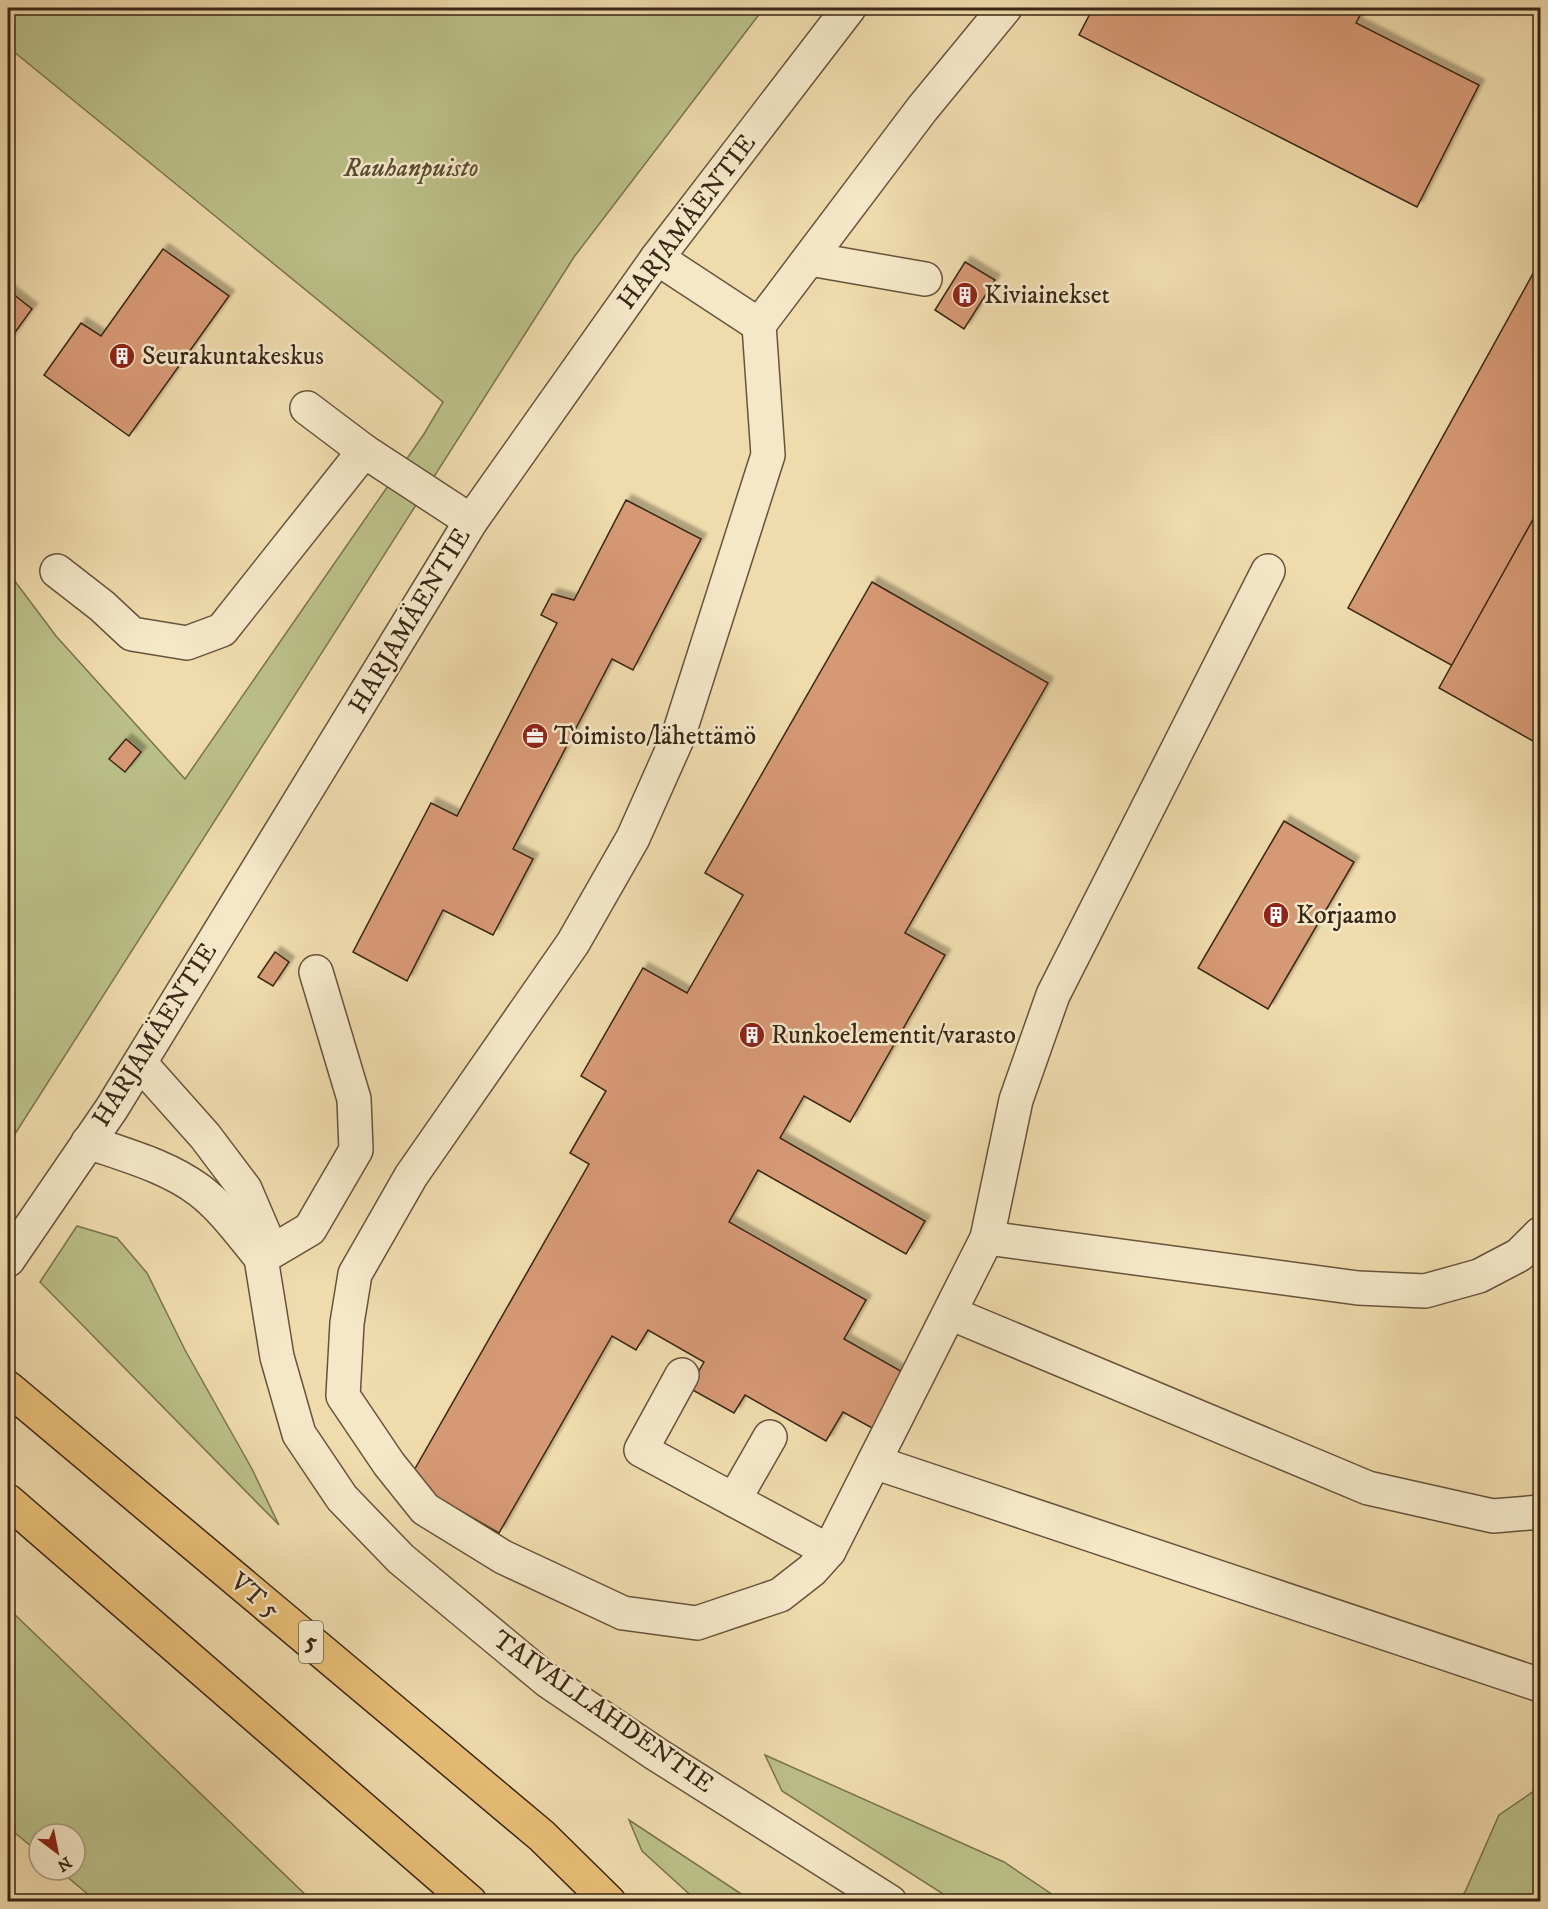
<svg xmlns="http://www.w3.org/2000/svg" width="1548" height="1909" font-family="'IM FELL DW Pica',serif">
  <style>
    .green { fill: #bbc088; stroke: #7a734f; stroke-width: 1.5 }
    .building { fill: #d69974; stroke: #3a2616; stroke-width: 1.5; filter: url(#shadow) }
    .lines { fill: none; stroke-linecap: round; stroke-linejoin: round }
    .minor-casing { stroke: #67533c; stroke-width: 36 }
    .highway-casing { stroke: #3a2616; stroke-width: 36 }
    .minor { stroke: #f5e8c9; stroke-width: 33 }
    .highway { stroke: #e8be76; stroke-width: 33 }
    .labels { text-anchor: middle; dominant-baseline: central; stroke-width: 5; stroke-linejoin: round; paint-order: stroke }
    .shield { fill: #f5e8c9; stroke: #72604c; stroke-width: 1.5 }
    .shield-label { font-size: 24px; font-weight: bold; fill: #3a2616 }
    .park-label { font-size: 26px; font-style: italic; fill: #5a4c32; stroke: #f5e8c9 }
    .street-label { font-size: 26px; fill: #3a2616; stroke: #f5e8c9 }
    .poi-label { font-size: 26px; fill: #3a2616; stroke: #f5e8c9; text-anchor: start }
  </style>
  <defs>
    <filter id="shadow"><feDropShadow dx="5.5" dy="-5.5" stdDeviation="1.5" flood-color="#0004"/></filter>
  </defs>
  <rect width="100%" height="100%" fill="#efdbac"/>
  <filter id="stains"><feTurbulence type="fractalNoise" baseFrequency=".00333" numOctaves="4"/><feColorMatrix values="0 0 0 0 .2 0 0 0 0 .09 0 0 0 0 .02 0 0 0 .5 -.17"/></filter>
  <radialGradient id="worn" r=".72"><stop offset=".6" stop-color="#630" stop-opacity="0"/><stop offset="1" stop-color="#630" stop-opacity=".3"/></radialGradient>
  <g class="green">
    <polygon points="8,8 764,8 574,257 8,1145 8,572 56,636 185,779 424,434 443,402 8,47"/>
    <polygon points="77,1226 117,1238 147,1273 185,1350 252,1469 279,1525 40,1282"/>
    <polygon points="8,1608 312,1901 96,1901 59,1870 75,1870 75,1834 39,1834 39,1853 8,1827"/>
    <polygon points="765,1755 1004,1862 1062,1901 954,1901 782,1791"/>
    <polygon points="1540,1787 1540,1901 1457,1901 1465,1892 1499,1815"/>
    <polygon points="629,1820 752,1901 697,1901 642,1851"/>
  </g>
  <g class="building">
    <polygon points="1093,8 1364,8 1356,23 1479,85 1417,207 1079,35"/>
    <polygon points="163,249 229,296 129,436 44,375 81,323 101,336"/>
    <polygon points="1540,261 1540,507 1453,666 1348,608"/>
    <polygon points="965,262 995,280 964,329 935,310"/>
    <polygon points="8,290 32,309 8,342"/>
    <polygon points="626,500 701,539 633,670 612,659 513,849 533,859 493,935 443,910 407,981 353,952 431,803 457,816 557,623 541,615 552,594 574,600"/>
    <polygon points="1540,507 1540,745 1439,688"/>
    <polygon points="872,582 1048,683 905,933 945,955 850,1122 804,1096 780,1138 925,1221 906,1254 758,1170 729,1222 866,1300 844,1339 906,1374 874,1429 843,1412 826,1441 745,1395 734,1413 689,1388 704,1362 648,1330 636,1350 612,1336 499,1533 408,1481 589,1164 570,1153 606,1091 581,1076 643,968 687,993 743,895 705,873"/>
    <polygon points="126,739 141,752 125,772 109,759"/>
    <polygon points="1284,821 1354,862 1268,1009 1198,968"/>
    <polygon points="275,952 289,962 273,986 258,977"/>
  </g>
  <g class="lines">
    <g class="minor-casing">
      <g id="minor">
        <polyline points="657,258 759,325 922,109 1005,8"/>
        <polyline points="810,259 925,279"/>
        <polyline points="759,325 768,455 678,737 633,838 573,943 411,1176 355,1274 347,1323 343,1396 389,1464 425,1509 503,1557 623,1613 697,1623 780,1595 812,1570 829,1551 987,1238 1016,1100 1053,995 1268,571"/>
        <polyline points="307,408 364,451"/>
        <polyline points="57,571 102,606 132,634 187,643 222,630 364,451 471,521"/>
        <polyline points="140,1063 205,1136 245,1189 266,1238 261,1258 277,1357 299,1434 342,1498 401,1559 548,1681 656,1754 890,1902"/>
        <path d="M88 1142C125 1155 167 1166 199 1190 223 1208 242 1235 261 1258"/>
        <polyline points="987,1238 1358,1288 1425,1291 1479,1276 1519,1255 1540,1234"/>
        <polyline points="261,1258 310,1229 356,1150 354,1099 316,972"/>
        <polyline points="8,1260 112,1108 471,521 657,258 849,8"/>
        <polyline points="950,1313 1368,1488 1493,1516 1540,1512"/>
        <polyline points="682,1375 641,1450 829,1551"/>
        <polyline points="874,1462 1540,1685"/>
        <polyline points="734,1500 770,1437"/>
      </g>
    </g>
    <g class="highway-casing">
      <g id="highway">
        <polyline points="8,1388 542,1836 609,1902"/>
        <polyline points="8,1501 470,1902"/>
      </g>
    </g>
    <use href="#minor" class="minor"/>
    <use href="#highway" class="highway"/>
  </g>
  <defs>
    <g id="building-disc" transform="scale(1.35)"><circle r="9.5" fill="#8f2418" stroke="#f5e8c9"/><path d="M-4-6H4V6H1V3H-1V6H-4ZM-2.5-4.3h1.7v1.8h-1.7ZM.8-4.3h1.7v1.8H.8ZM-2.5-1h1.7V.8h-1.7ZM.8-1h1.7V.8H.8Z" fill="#fff"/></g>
    <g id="office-disc" transform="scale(1.35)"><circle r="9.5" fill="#8f2418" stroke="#f5e8c9"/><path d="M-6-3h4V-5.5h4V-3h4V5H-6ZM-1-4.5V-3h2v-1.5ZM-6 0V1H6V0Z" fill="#fff"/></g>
  </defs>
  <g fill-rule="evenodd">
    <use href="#building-disc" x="965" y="295"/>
    <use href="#building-disc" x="122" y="356"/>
    <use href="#office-disc" x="535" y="736"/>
    <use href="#building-disc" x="1276" y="915"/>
    <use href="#building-disc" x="752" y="1035"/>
  </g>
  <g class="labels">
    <rect class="shield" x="299" y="1621" width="24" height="42" rx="4.5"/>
    <g class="shield-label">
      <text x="311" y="1642">5</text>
    </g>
    <g class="park-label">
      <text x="411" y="168">Rauhanpuisto</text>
    </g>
    <g class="street-label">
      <text transform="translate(687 222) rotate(-53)">HARJAMÄENTIE</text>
      <text transform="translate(410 621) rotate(-59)">HARJAMÄENTIE</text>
      <text transform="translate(155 1035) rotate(-58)">HARJAMÄENTIE</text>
      <text transform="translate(255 1596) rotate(40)">VT 5</text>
      <text transform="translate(603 1712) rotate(35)">TAIVALLAHDENTIE</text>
    </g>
    <g class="poi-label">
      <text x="984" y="295">Kiviainekset</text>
      <text x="142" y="356">Seurakuntakeskus</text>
      <text x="554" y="736">Toimisto/lähettämö</text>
      <text x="1296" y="915">Korjaamo</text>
      <text x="771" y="1035">Runkoelementit/varasto</text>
    </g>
  </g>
  <rect width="1548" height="1909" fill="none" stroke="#efdbac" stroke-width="30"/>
  <rect x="9" y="9" width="1530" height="1891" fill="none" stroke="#3a2616" stroke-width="3"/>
  <rect x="15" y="15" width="1518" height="1879" fill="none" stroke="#3a2616" stroke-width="1.5"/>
  <g transform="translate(57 1852) rotate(148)"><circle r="28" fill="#f5e8c9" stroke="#aa9a81" stroke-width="1.5"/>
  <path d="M0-4.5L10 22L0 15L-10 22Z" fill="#8f2418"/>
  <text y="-9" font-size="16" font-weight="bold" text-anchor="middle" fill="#3a2616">N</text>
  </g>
  <rect width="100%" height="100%" filter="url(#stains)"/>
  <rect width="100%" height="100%" fill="url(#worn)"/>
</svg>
